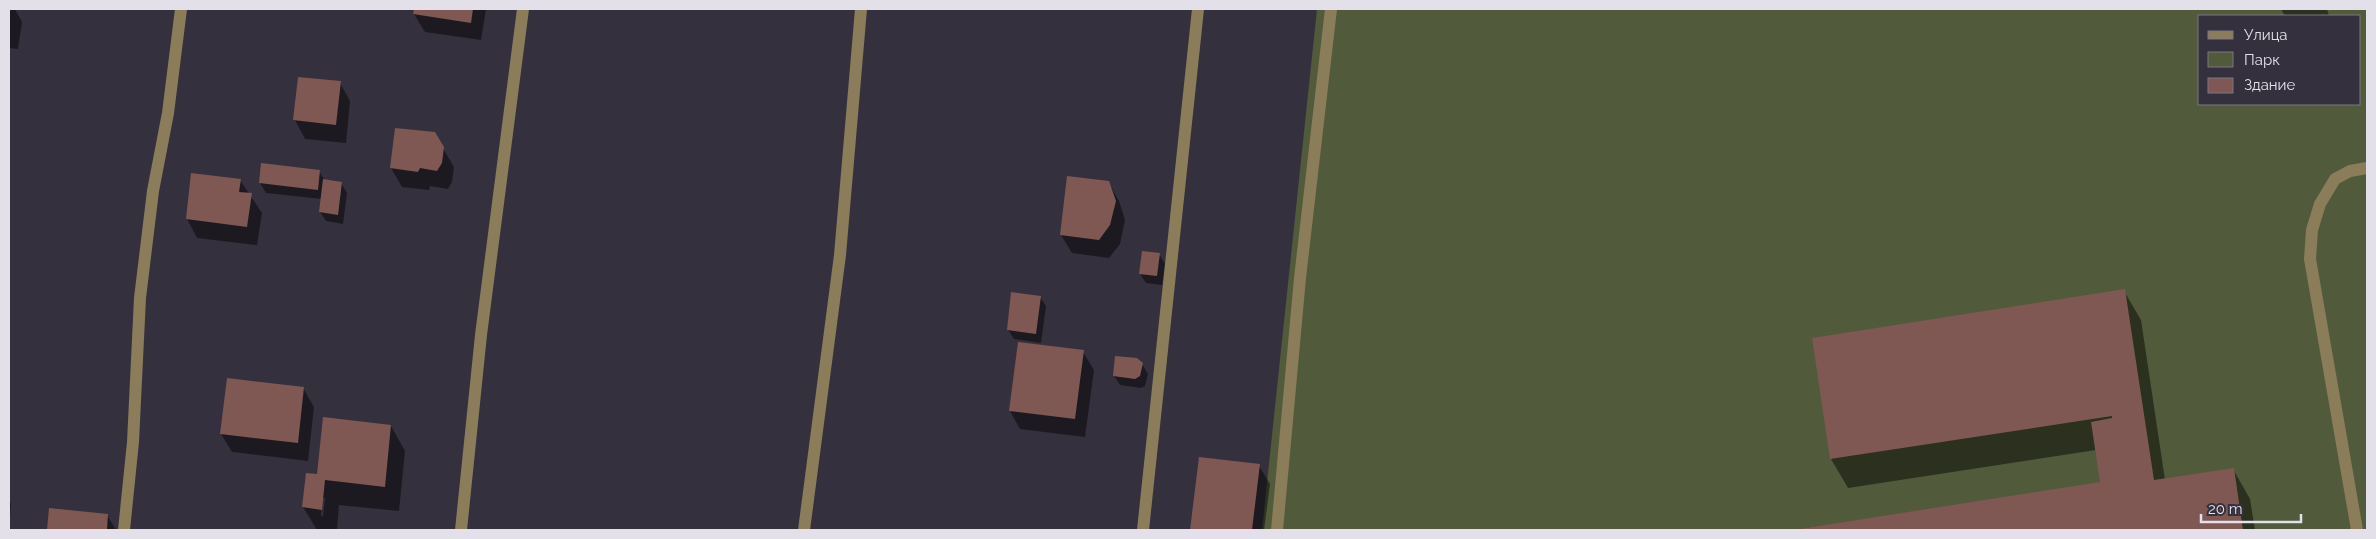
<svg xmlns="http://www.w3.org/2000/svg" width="2376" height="539" font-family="Raleway,sans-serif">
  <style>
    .green { fill: #515a3a; fill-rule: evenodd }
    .shadow { fill: #0007; fill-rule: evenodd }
    .building { fill: #7f5753 }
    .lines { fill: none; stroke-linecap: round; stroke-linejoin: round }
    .minor { stroke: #8b7c5a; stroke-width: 12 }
  </style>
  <rect width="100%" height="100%" fill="#35303e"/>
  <path class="green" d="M1317 9H2367V530H1262ZM2200 16H2360V104H2200Z"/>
  <g class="shadow">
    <polygon points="9,9 15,9 22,22 18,49 9,48"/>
    <polygon points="415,9 486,9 481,40 425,32 414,14"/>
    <polygon points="2281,9 2327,9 2329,16 2285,16"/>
    <polygon points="340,83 350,101 346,143 305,139 295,120"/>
    <polygon points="434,133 454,167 452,182 448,189 430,186 429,190 402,187 391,168"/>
    <polygon points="319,171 325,181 341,183 347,193 343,224 326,221 320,212 322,199 266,193 260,183"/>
    <polygon points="192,174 240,180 262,213 257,245 197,238 187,219"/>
    <polygon points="1108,182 1119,201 1125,220 1120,244 1109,258 1072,253 1061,235"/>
    <polygon points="1159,254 1165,264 1162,285 1146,283 1140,274"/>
    <polygon points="2124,291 2141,320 2165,480 2233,469 2250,499 2255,530 1793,530 2101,483 2096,450 1848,488 1831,459"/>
    <polygon points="1040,297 1046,306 1041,343 1014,339 1008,330"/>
    <polygon points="1083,352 1094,370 1085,437 1020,429 1010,411"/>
    <polygon points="1142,364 1148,374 1145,386 1141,388 1120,385 1114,376"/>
    <polygon points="303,388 314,407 308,461 232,452 221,434"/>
    <path d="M391 426 405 451 399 511 339 505 337 530H317L303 507 318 476ZM322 498H325L323 516H321Z"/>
    <polygon points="1200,459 1259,466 1270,484 1264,530 1192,530"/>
    <polygon points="9,499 11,504 10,518 9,518"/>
    <polygon points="50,510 107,515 116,530 48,530"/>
  </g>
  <g class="building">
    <polygon points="414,9 473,9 471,23 413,14"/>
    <polygon points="298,77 341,81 336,125 293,120"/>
    <polygon points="395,128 435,132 444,147 442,163 437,171 420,168 418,172 390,168"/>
    <polygon points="261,163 320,170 318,190 259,183"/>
    <polygon points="191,173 241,179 239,192 252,193 247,227 186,219"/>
    <polygon points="1067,176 1109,181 1116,201 1110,225 1099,240 1060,235"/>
    <polygon points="323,179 342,182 338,215 319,212"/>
    <polygon points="1142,251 1160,253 1157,276 1139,274"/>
    <polygon points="2125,289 2154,480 2234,468 2243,530 1792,530 2100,482 2091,422 2112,418 2112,416 1830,459 1812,338"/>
    <polygon points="1011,292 1041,296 1036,334 1007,330"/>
    <polygon points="1018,342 1084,350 1075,419 1009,411"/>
    <polygon points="1115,356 1137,358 1143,363 1140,376 1135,379 1113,376"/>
    <polygon points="227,378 304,387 298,443 220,434"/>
    <polygon points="323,417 391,425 385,487 325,480 322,510 302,507 306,473 317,474"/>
    <polygon points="1199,457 1260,464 1252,530 1190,530"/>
    <polygon points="49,508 108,514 107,530 47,530"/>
  </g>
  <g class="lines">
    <g class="minor">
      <polyline points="124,530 133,442 140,298 153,191 168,113 181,9"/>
      <polyline points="461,530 481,335 523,9"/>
      <polyline points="804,530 840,255 861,9"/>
      <polyline points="1143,530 1198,9"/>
      <polyline points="1277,530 1300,278 1331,9"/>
      <polyline points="2357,530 2310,259 2312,230 2320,204 2335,179 2350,171 2367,168"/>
    </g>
  </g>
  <rect width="2376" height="539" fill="none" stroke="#e3e0e9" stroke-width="20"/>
  <rect x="2198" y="15" width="162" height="90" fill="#35303e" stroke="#7b7682"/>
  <rect x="2208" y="31" width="25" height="8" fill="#8b7c5a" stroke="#7b7682"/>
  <text x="2244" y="40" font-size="15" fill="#e3e0e9">Улица</text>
  <rect x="2208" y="52" width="25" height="15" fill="#515a3a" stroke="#7b7682"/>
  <text x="2244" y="65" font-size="15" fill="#e3e0e9">Парк</text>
  <rect x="2208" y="78" width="25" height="15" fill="#7f5753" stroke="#7b7682"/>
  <text x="2244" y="90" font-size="15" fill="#e3e0e9">Здание</text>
  <path d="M2201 514v8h100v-8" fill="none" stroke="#e3e0e9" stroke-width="2.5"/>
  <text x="2208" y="514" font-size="15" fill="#e3e0e9" stroke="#35303e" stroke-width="4" paint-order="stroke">20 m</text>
</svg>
